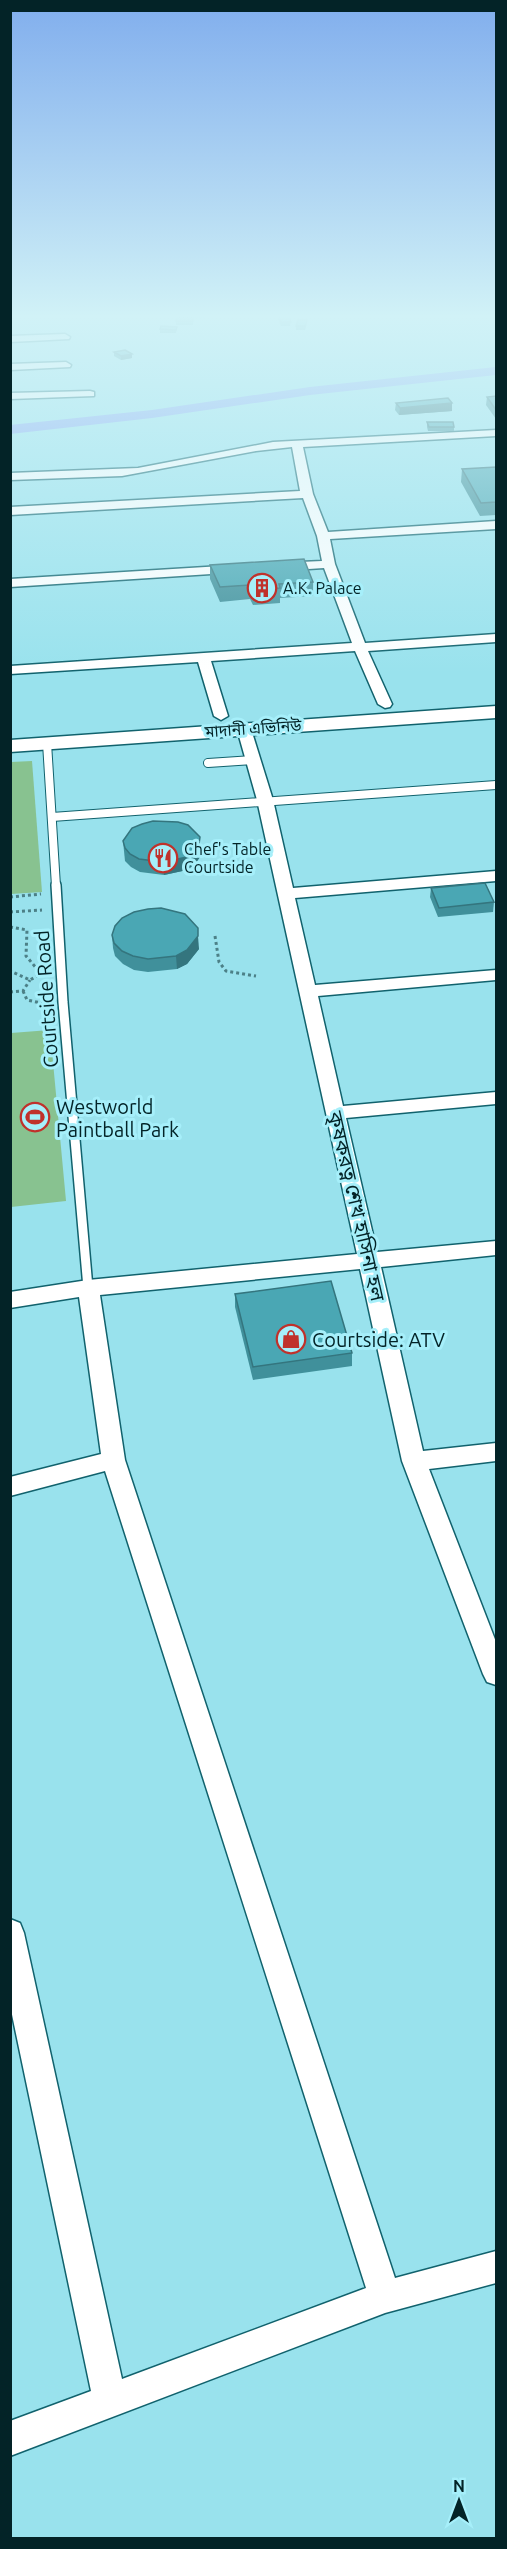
<svg xmlns="http://www.w3.org/2000/svg" width="507" height="2549" font-family="Ubuntu,'Noto Sans Bengali',sans-serif">
  <style>
    .green { fill: #88c290 }
    .lines { fill: none; stroke-linecap: round; stroke-linejoin: round }
    .canal { fill: #88a5f4; fill-rule: evenodd }
    .service-far1-casing { stroke: #11626d; stroke-width: 10 }
    .service-casing { stroke: #11626d; stroke-width: 12 }
    .minor-casing { stroke: #11626d; stroke-width: 3 }
    .secondary-casing { stroke: #11626d; stroke-width: 3 }
    .path { stroke: #4c8087; stroke-width: 3; stroke-dasharray: 3 3; stroke-linecap: butt }
    .service-far1 { stroke: #fff; stroke-width: 8 }
    .service { stroke: #fff; stroke-width: 9 }
    .minor { fill: #fff; fill-rule: evenodd }
    .secondary { fill: #fff; fill-rule: evenodd }
    .wall { fill: #40909b }
    .shaded-wall { fill: #34757e }
    .building { fill: #4aa7b4; stroke: #34757e; stroke-width: 1.5 }
    .labels { text-anchor: middle; dominant-baseline: central; stroke-width: 6; stroke-linejoin: round; paint-order: stroke }
    .far-poi-label { font-size: 16px; fill: #032327; stroke: #a6effa; text-anchor: start }
    .far-street-label { font-size: 16px; fill: #032327; stroke: #a6effa }
    .street-label { font-size: 20px; fill: #032327; stroke: #a6effa }
    .poi-label { font-size: 20px; fill: #032327; stroke: #a6effa; text-anchor: start }
  </style>
  <rect width="100%" height="100%" fill="#99e2ed"/>
  <g class="green">
    <polygon points="32,761 42,892 11,894 11,762"/>
    <polygon points="50,1030 66,1201 11,1207 11,1033"/>
  </g>
  <g class="lines">
    <polygon class="canal" points="496,367 496,375 310,395 152,418 10,434 10,425 152,410 310,387"/>
    <g class="service-far1-casing">
      <g id="service-far1">
        <polyline points="47,743 56,886"/>
        <polyline points="208,763 253,760"/>
        <polyline points="52,817 496,785"/>
      </g>
    </g>
    <g class="service-casing">
      <polyline id="service" points="56,885 63,1002 88,1288"/>
    </g>
    <g class="minor-casing">
      <g id="minor">
        <polygon points="65,334 70,337 69,339 10,342 10,336"/>
        <polygon points="66,362 71,365 70,367 10,370 10,364"/>
        <polygon points="90,391 94,392 94,396 10,399 10,393"/>
        <polygon points="496,430 496,436 303,447 313,494 328,532 496,521 496,529 330,539 335,564 365,643 496,634 496,642 368,651 392,704 390,707 385,708 378,704 355,651 211,661 228,716 221,720 214,716 198,662 10,674 10,666 352,643 324,568 278,571 272,567 278,563 322,561 317,536 303,498 10,515 10,507 300,491 292,447 256,451 122,476 10,480 10,473 138,468 273,442"/>
        <polygon points="238,565 242,566 244,569 242,572 10,587 10,579"/>
        <polygon points="244,725 251,729 273,800 293,888 496,871 496,881 295,898 315,985 496,970 496,980 318,996 343,1106 496,1092 496,1104 346,1118 377,1252 496,1241 496,1255 381,1267 423,1451 496,1443 496,1461 429,1469 496,1642 496,1685 487,1682 483,1674 402,1461 360,1269 100,1295 125,1460 395,2278 496,2251 496,2283 385,2313 10,2456 10,2421 91,2391 10,2005 10,1919 20,1923 24,1933 122,2379 366,2288 105,1471 10,1496 10,1477 101,1454 79,1297 10,1308 10,1292 88,1280 357,1254 257,800 237,729"/>
      </g>
    </g>
    <g class="secondary-casing">
      <polygon id="secondary" points="496,706 496,718 10,752 10,740"/>
    </g>
    <g class="path">
      <polyline points="10,897 41,894"/>
      <polyline points="10,912 42,910"/>
      <polyline points="10,927 27,930 26,956 38,970 37,976 30,980 10,971"/>
      <polyline points="215,936 219,962 226,971 256,976"/>
      <polyline points="23,991 27,1000 46,1004"/>
      <polyline points="10,992 23,991 30,980"/>
    </g>
    <use href="#service-far1" class="service-far1"/>
    <use href="#service" class="service"/>
    <use href="#minor" class="minor"/>
    <use href="#secondary" class="secondary"/>
  </g>
  <g class="wall">
    <polygon points="189,316 204,316 204,318 193,318 193,325 176,325 176,321 189,317"/>
    <polygon points="278,316 291,322 290,326 281,326 278,319"/>
    <polygon points="307,324 305,330 296,330 296,326"/>
    <polygon points="177,327 176,333 160,333 160,329"/>
    <polygon points="114,352 132,358 121,360 114,356"/>
    <polygon points="496,396 496,419 486,405 487,397"/>
    <polygon points="396,403 452,403 452,411 399,415 395,410"/>
    <polygon points="427,422 454,427 454,431 428,431 427,427"/>
    <polygon points="496,467 496,515 480,516 461,482 462,469"/>
    <polygon points="210,565 313,582 313,596 280,598 280,603 253,605 250,599 220,602 210,579"/>
    <polygon points="123,841 200,850 200,857 195,864 187,870 164,875 140,872 131,867 125,861"/>
    <polygon points="431,888 494,902 493,912 438,917 430,897"/>
    <polygon points="112,935 199,949 187,964 177,969 148,972 134,970 123,964 115,956 113,948"/>
    <polygon points="235,1294 352,1353 352,1366 253,1380 235,1307"/>
  </g>
  <g class="shaded-wall">
    <polygon points="132,354 132,358 121,360 121,356"/>
    <polygon points="452,403 452,411 399,415 400,408"/>
    <polygon points="200,837 200,857 195,864 187,870 164,875 163,862"/>
    <polygon points="198,936 199,949 187,964 177,969 176,956"/>
  </g>
  <g class="building">
    <polygon points="279,316 288,316 291,322 281,322"/>
    <polygon points="177,317 193,317 193,321 176,321"/>
    <polygon points="298,320 307,320 305,326 296,326"/>
    <polygon points="161,326 177,327 176,330 160,329"/>
    <polygon points="125,350 132,354 121,356 114,352"/>
    <polygon points="496,396 496,410 487,397"/>
    <polygon points="448,398 452,403 400,408 396,403"/>
    <polygon points="427,422 453,422 454,427 429,427"/>
    <polygon points="496,467 496,502 481,503 462,469"/>
    <polygon points="304,559 313,582 279,584 280,588 253,590 250,585 220,587 210,565"/>
    <polygon points="153,821 178,822 188,825 200,837 199,844 195,851 187,857 163,862 139,859 130,854 125,848 123,841 132,828 142,824"/>
    <polygon points="485,883 494,902 439,908 431,888"/>
    <polygon points="161,908 185,914 198,928 198,936 187,950 176,956 148,959 133,956 122,951 114,943 112,935 115,926 122,918 134,912 148,909"/>
    <polygon points="331,1281 352,1353 253,1367 235,1294"/>
  </g>
  <linearGradient id="sky" x2="0" y2="1"><stop stop-color="#81aeed"/><stop offset="0.47" stop-color="#d1f2f7"/><stop offset="1" stop-color="#d1f2f7" stop-opacity="0"/></linearGradient>
  <rect width="507" height="673" fill="url(#sky)"/>
  <defs>
    <g id="building-ring" transform="scale(1.5)"><circle r="9.5" fill="#a6effa" stroke="#c0312b" stroke-width="1.5"/><path d="M-4-6H4V6H1V3H-1V6H-4ZM-2.5-4.3h1.7v1.8h-1.7ZM.8-4.3h1.7v1.8H.8ZM-2.5-1h1.7V.8h-1.7ZM.8-1h1.7V.8H.8Z" fill="#c0312b"/></g>
    <g id="restaurant-ring" transform="scale(1.5)"><circle r="9.5" fill="#a6effa" stroke="#c0312b" stroke-width="1.5"/><path d="M-5-6h1v4h1v-4h1v4h1v-4h1v5L-1.5 .5V6h-2V.5L-5-1ZM5-6V6H3V1.5H1.5Q1.5-4 5-6Z" fill="#c0312b"/></g>
    <g id="stadium-ring" transform="scale(1.5)"><circle r="9.5" fill="#a6effa" stroke="#c0312b" stroke-width="1.5"/><path d="M0-5a6.5 5 0 1 0 0 10a6.5 5 0 1 0 0-10ZM-3.5-1.8h7v3.6h-7Z" fill="#c0312b"/></g>
    <g id="shop-ring" transform="scale(1.5)"><circle r="9.5" fill="#a6effa" stroke="#c0312b" stroke-width="1.5"/><path d="M-5-2.5h2.3a2.7 3.5 0 0 1 5.4 0H5L5.5 6h-11ZM-1.5-2.5h3a1.5 2.3 0 0 0-3 0Z" fill="#c0312b"/></g>
  </defs>
  <g fill-rule="evenodd">
    <use href="#building-ring" x="262" y="588"/>
    <use href="#restaurant-ring" x="163" y="858"/>
    <use href="#stadium-ring" x="35" y="1117"/>
    <use href="#shop-ring" x="291" y="1339"/>
  </g>
  <g class="labels">
    <g class="far-poi-label">
      <text x="283" y="588">A.K. Palace</text>
      <text x="184" y="849">Chef's Table<tspan x="184" dy="18">Courtside</tspan></text>
    </g>
    <g class="far-street-label">
      <text transform="translate(253 728) rotate(-4)">মাদানী এভিনিউ</text>
    </g>
    <g class="street-label">
      <text transform="translate(46 999) rotate(-94)">Courtside Road</text>
      <text transform="translate(357 1206) rotate(77)">কৃষকরত্ন শেখ হাসিনা হল</text>
    </g>
    <g class="poi-label">
      <text x="56" y="1106">Westworld<tspan x="56" dy="23">Paintball Park</tspan></text>
      <text x="312" y="1339">Courtside: ATV</text>
    </g>
  </g>
  <rect width="507" height="2549" fill="none" stroke="#032327" stroke-width="24"/>
  <g transform="translate(459 2501)" stroke="#a6effa" stroke-width="4.5" paint-order="stroke">
  <path d="M0-4.5L10 22L0 15L-10 22Z" fill="#032327"/>
  <text y="-9" font-size="16" font-weight="bold" text-anchor="middle" fill="#032327">N</text>
  </g>
</svg>
